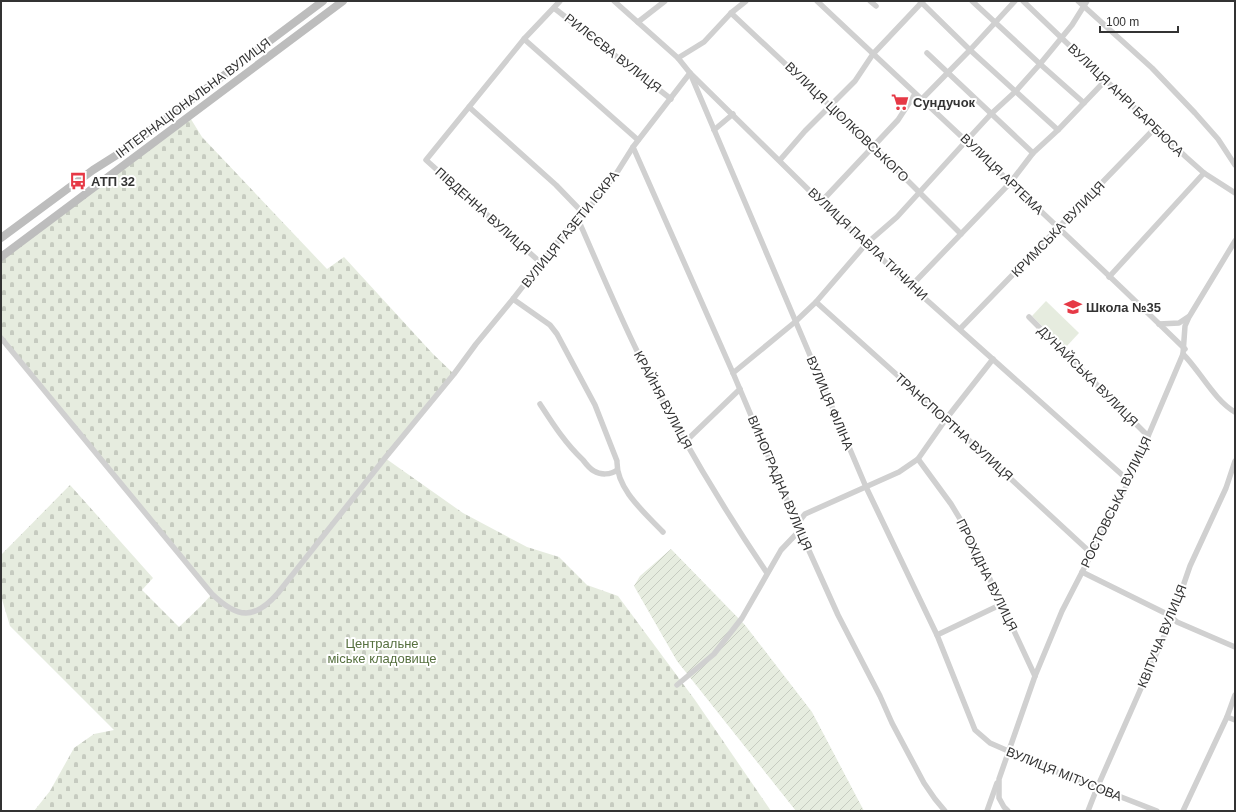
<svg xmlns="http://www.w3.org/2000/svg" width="1236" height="812" font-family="Arial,sans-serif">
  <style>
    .cemetery { fill: url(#cemetery-stones) }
    .garden { fill: url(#garden-furrows) }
    .pitch { fill: #e6ecdf }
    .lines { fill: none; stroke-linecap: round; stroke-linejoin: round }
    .minor { stroke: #d0d0d0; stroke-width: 5.5 }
    .secondary { stroke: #bdbdbd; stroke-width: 8 }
    .labels { text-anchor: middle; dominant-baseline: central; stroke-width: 4; stroke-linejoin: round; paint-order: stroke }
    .street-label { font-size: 13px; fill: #333; stroke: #fff }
    .poi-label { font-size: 13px; font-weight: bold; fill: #333; stroke: #fff; text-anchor: start }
    .park-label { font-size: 13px; fill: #56703f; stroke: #fff }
  </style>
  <defs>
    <pattern id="cemetery-stones" width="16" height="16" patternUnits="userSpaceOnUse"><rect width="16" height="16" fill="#e6ecdf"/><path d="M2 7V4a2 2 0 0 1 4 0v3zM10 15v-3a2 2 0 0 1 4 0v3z" fill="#c6cbc0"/></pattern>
    <pattern id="garden-furrows" width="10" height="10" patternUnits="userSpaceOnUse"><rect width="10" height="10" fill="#e6ecdf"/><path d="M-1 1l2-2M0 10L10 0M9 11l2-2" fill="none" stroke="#c6cbc0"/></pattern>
  </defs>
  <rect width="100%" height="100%" fill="#fff"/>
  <polygon class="cemetery" points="189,116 202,137 327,269 344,257 433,354 454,374 385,458 463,513 527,547 559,557 587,585 618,596 695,700 771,811 34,811 50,791 74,748 94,734 114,730 10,626 1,596 1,555 70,485 153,578 142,590 179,627 201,606 212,594 1,338 1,257"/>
  <polygon class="garden" points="671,549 745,625 812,712 864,811 796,811 677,661 634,586 640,576"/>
  <polygon class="pitch" points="1046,301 1079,333 1065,348 1032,316"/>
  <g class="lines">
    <g class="minor">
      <polyline points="614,1 678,58 690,73 821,202 911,286 1129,481"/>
      <path d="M817 1C940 117 1064 231 1185 349"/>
      <polyline points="870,1 876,6"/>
      <polyline points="920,1 970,50 1058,130"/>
      <polyline points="972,1 1040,64 1084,103"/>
      <polyline points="1023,1 1186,157 1204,173 1235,193"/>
      <polyline points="1078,1 1152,68 1195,113 1218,139 1235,165"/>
      <polyline points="554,8 671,99"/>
      <polyline points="731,13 873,146 961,234"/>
      <polyline points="638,22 665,1"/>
      <polyline points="524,39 638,140"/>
      <polyline points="927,53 1033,153"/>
      <polyline points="678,58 704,42 731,13 746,1"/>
      <polyline points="690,73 866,487 937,635 975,730 990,743 1052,770 1157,811"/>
      <polyline points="921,100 970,50 1015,1"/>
      <polyline points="469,107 556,185 584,214"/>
      <polyline points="714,130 733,114"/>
      <polyline points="633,147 733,373 797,524 838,615 880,696 892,723 924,783 935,799 945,811"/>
      <polyline points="780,160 805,131 855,81 873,54 923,1"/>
      <polyline points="821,202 898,120 915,94"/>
      <path d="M577 217C597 262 616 308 638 353 676 429 719 502 767 573"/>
      <polyline points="541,263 426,160 524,39 560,1"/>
      <polyline points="1109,277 1204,173"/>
      <polyline points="911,286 1010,183 1033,153 1058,130 1102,84 1102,78"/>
      <path d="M513 299 550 325 557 334 595 405 617 461C616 489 645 513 663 532"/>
      <polyline points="816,302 946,419 1092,554"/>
      <polyline points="1029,317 1148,436"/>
      <polyline points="1159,324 1179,323 1188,317"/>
      <polyline points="960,329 1155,128"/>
      <path d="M1 338 212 594C237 618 254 621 278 593L385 458 454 374 476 344 513 299 577 217 584 214 616 174 633 147 690 73"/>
      <path d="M1183 354C1200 371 1215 401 1235 412"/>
      <polyline points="733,373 795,322 816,302 866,244 897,217 967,140 991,114 1016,91 1040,64 1072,25 1087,1"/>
      <path d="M540 404C553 424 565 443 583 460 586 464 590 469 594 471 600 475 611 475 617 470"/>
      <polyline points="685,442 740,389"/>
      <polyline points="918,459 951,504 968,532 1035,676"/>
      <polyline points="797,524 805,514 899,472 918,459 946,419 993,359"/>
      <polyline points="1082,572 1169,615 1177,622 1235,647"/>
      <polyline points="937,635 1002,604"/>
      <polyline points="677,685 714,654 742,618 781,550 800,530"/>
      <polyline points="1227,717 1235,720"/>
      <polyline points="987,811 997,783"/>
      <polyline points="1008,811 1004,807 999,798 999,779 1035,676 1062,611 1129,481 1183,354 1185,326 1189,317 1235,241"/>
      <polyline points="1088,811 1097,788 1172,618 1190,566 1226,488 1235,461"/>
      <polyline points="1183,811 1227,717 1235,695"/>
    </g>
    <g class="secondary">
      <polyline points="1,238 93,170 123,151 323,1"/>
      <polyline points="1,257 343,1"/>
    </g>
  </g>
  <defs>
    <g id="supermarket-bare" transform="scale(1.38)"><path d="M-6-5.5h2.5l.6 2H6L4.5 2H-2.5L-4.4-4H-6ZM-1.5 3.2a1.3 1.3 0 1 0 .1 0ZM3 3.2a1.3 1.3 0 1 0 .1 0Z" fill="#e63946" stroke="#fff" stroke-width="2.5" paint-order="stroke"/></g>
    <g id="bus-bare" transform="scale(1.38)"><path d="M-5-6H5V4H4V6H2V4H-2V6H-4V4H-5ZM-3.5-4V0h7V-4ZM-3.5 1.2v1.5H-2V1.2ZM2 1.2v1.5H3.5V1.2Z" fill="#e63946" stroke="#fff" stroke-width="2.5" paint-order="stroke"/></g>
    <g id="school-bare" transform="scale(1.38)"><path d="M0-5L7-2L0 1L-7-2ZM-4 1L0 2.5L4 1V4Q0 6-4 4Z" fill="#e63946" stroke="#fff" stroke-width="2.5" paint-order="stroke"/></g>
  </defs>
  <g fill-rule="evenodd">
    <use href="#supermarket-bare" x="900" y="102"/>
    <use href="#bus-bare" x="78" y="181"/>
    <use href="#school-bare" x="1073" y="307"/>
  </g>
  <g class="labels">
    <g class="street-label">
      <text transform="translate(613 53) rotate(38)">РИЛЄЄВА ВУЛИЦЯ</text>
      <text transform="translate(193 98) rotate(-37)">ІНТЕРНАЦІОНАЛЬНА ВУЛИЦЯ</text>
      <text transform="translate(1126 100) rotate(44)">ВУЛИЦЯ АНРІ БАРБЮСА</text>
      <text transform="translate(847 122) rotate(44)">ВУЛИЦЯ ЦІОЛКОВСЬКОГО</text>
      <text transform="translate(1002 174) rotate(44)">ВУЛИЦЯ АРТЕМА</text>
      <text transform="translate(483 211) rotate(42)">ПІВДЕННА ВУЛИЦЯ</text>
      <text transform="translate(570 229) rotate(-51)">ВУЛИЦЯ ГАЗЕТИ ІСКРА</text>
      <text transform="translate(1058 229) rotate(-46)">КРИМСЬКА ВУЛИЦЯ</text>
      <text transform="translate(868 244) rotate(43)">ВУЛИЦЯ ПАВЛА ТИЧИНИ</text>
      <text transform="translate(1088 376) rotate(45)">ДУНАЙСЬКА ВУЛИЦЯ</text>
      <text transform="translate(663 400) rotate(62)">КРАЙНЯ ВУЛИЦЯ</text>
      <text transform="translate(830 403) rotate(67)">ВУЛИЦЯ ФІЛІНА</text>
      <text transform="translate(954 427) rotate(42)">ТРАНСПОРТНА ВУЛИЦЯ</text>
      <text transform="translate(780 483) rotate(67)">ВИНОГРАДНА ВУЛИЦЯ</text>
      <text transform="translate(1116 502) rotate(-64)">РОСТОВСЬКА ВУЛИЦЯ</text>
      <text transform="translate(987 575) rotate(64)">ПРОХІДНА ВУЛИЦЯ</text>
      <text transform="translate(1162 636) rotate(-68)">КВІТУЧА ВУЛИЦЯ</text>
      <text transform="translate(1064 774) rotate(22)">ВУЛИЦЯ МІТУСОВА</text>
    </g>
    <g class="poi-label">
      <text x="913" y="102">Сундучок</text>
      <text x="91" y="181">АТП 32</text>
      <text x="1086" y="307">Школа №35</text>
    </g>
    <g class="park-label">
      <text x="382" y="643">Центральне<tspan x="382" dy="15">міське кладовище</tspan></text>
    </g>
  </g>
  <rect width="1236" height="812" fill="none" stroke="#333333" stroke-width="4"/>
  <path d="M1100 26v6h78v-6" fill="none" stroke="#333333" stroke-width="2"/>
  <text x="1106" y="26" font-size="12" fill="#333333" stroke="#ffffff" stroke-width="3" paint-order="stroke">100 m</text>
</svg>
